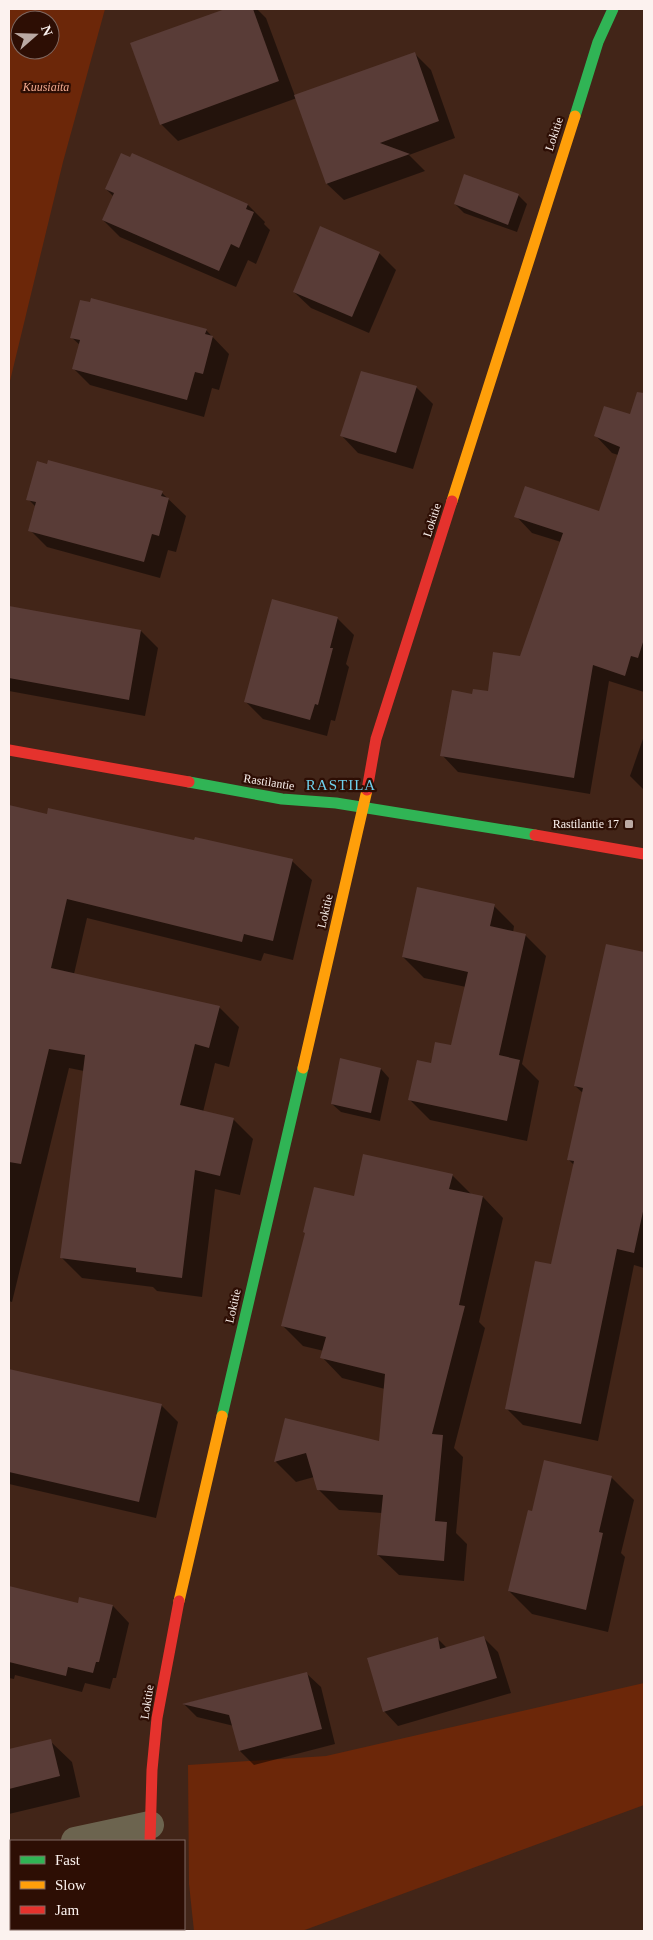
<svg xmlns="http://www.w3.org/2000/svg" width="653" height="1940" font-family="Georgia,serif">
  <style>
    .green { fill: #6c2709; fill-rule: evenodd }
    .shadow { fill: #0007 }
    .building { fill: #593c37 }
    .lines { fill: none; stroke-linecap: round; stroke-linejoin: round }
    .street { stroke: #6c644f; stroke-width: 28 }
    .fast { stroke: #30b455; stroke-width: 11 }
    .slow { stroke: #ff9f0a; stroke-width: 11 }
    .jam { stroke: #e5322d; stroke-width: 11 }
    .poi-dot { fill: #bbaaa4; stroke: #2d0e04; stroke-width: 2 }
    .labels { text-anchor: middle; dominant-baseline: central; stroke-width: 4.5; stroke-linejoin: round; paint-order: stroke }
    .park-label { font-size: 12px; font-style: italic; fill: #f2aa90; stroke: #2d0e04 }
    .street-label { font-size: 12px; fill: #fcf2ef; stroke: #2d0e04 }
    .poi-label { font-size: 12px; fill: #fcf2ef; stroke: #2d0e04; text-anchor: end }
    .quarter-label { font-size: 15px; letter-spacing: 1px; fill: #6ecfec; stroke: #2d0e04 }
  </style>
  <rect width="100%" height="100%" fill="#422518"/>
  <g class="green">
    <path d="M9 9H105L63 162 9 385ZM20 20H50V50H20Z"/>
    <polygon points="644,1683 644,1805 302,1931 194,1931 189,1884 188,1765 326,1756"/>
  </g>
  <g class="shadow">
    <polygon points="228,9 257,9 266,18 295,96 415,54 431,70 455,138 409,155 425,171 344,200 327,184 297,98 178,141 161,124 131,44"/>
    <polygon points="132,155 248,205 265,222 264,224 270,230 256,264 248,260 236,287 120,237 103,220 114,197 106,189"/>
    <polygon points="518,195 527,204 517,232 464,213 455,204"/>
    <polygon points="379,253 396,270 369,333 311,308 294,292"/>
    <polygon points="206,330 229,354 219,390 212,388 204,417 90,385 73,368 80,345 71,337"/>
    <polygon points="416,387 433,404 413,469 358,453 342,436"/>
    <polygon points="644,392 644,692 609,681 590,794 458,772 442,755 473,695 489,693 521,658 561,542 532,533 516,516 600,513 618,455 612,453 596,436 631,416 642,399"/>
    <polygon points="162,493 186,516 176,552 168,550 160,578 47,547 30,530 36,507 28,499"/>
    <polygon points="9,607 141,631 158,648 145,716 9,691"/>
    <polygon points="337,618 354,635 346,664 349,667 335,721 331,720 327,736 263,719 246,702"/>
    <polygon points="644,736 644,790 630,776"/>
    <polygon points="9,806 48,815 292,861 312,880 293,960 264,953 261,961 87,918 74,974 219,1007 239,1027 229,1067 215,1063 203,1112 233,1119 253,1139 240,1195 215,1189 202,1297 157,1291 153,1287 82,1278 62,1258 84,1071 69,1068 12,1302 9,1301"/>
    <polygon points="494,906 514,926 513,933 525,935 546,956 522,1064 539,1081 527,1141 430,1120 409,1099 432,1065 452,1047 466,987 424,978 403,957"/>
    <polygon points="607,945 644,954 644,1268 634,1265 598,1441 523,1425 506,1408 552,1266 574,1165 568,1159 583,1093 575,1086"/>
    <polygon points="381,1069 389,1078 380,1121 341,1112 332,1104"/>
    <polygon points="452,1175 472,1195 483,1197 503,1218 479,1322 485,1328 454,1448 463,1457 456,1533 467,1544 464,1581 399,1575 378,1555 382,1513 339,1510 318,1489 314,1477 296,1482 276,1462 286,1420 381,1443 385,1389 342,1378 322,1357 324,1351 303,1346 282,1325 355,1197"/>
    <polygon points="9,1370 161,1405 178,1422 156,1518 9,1484"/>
    <polygon points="611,1477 634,1500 621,1553 625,1557 608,1632 532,1614 509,1591"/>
    <polygon points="9,1587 79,1604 113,1606 129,1623 116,1678 113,1678 110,1689 85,1683 82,1692 15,1675 14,1679 9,1678"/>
    <polygon points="437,1638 447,1648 484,1638 498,1652 511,1693 398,1726 384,1711"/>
    <polygon points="306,1673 321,1687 335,1744 254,1765 240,1751 234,1726 197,1717 184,1704"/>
    <polygon points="50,1741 72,1762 80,1797 9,1814 9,1820 9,1751"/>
  </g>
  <g class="building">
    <polygon points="225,9 253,9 279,81 160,125 130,43"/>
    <polygon points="415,52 439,121 380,143 410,154 326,184 294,95"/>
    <polygon points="121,153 130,157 132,153 248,204 246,209 254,212 239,248 231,244 219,271 102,220 114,193 105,189"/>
    <polygon points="464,174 519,194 508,225 454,204"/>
    <polygon points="320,226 380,252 352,317 293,292"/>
    <polygon points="91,298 207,329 205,334 213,336 203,374 195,372 187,400 72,369 80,340 70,338 80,300 90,302"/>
    <polygon points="361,371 417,386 396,453 340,436"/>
    <polygon points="637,392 644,393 644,639 638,658 631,656 625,676 593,665 574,778 440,756 452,690 472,694 473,689 488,691 493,652 520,656 563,533 514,517 525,486 599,511 620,447 594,436 604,406 630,414"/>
    <polygon points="48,460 163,491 161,496 169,498 159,536 152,534 144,562 28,531 36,502 26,500 37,461 47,464"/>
    <polygon points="272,599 338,617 330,648 333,648 318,705 315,704 310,720 244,702"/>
    <polygon points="9,606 141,630 129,700 9,678"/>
    <polygon points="9,805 47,814 48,808 194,840 195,837 293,859 273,941 244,934 242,942 67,899 51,968 220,1006 209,1048 195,1044 180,1105 234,1118 220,1176 195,1170 182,1278 136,1272 136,1268 60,1258 85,1055 49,1049 21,1164 9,1162"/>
    <polygon points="417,887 495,904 490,926 526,934 499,1055 520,1060 507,1121 408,1100 417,1060 431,1063 435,1042 451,1045 468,972 402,957"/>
    <polygon points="606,944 644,952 644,1207 634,1253 617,1249 581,1424 505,1409 535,1261 551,1264 574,1161 567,1160 583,1088 574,1086"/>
    <polygon points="340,1058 381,1068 371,1113 331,1104"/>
    <polygon points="363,1154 453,1174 449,1189 483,1196 459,1305 465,1306 432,1434 443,1435 435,1521 447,1522 444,1561 377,1555 383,1495 317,1490 306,1453 274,1462 285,1418 379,1441 385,1374 320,1358 326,1337 281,1326 305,1233 303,1232 314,1187 354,1196"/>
    <polygon points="9,1369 162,1404 139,1502 9,1472"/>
    <polygon points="544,1460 612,1476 599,1532 603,1533 586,1610 508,1591 528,1510 532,1511"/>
    <polygon points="9,1586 78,1603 79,1597 113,1605 99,1662 96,1662 93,1673 68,1667 66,1676 9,1662"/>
    <polygon points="484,1636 497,1678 383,1712 367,1658 438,1637 440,1649"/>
    <polygon points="307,1672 322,1729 239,1751 229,1715 182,1704"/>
    <polygon points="51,1739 60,1776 9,1789 9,1749"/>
  </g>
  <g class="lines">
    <g class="street">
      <polyline points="75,1841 150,1825"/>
      <polyline points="9,1856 11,1856"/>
    </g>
    <g class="fast">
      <polyline points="575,116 598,42 613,9"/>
      <polyline points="189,782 282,799 336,803 535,835"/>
      <polyline points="222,1416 303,1068"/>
    </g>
    <g class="slow">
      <polyline points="452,501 575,116"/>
      <polyline points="303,1068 367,790"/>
      <polyline points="179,1601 222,1416"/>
    </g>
    <g class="jam">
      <polyline points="9,750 189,782"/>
      <polyline points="367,790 376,739 452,501"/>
      <polyline points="535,835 644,854"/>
      <polyline points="150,1841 152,1770 157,1718 179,1601"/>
      <polyline points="152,1929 152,1931"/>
    </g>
  </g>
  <rect class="poi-dot" x="624" y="819" width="10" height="10" rx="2.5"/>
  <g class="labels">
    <g class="park-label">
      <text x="46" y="87">Kuusiaita</text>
    </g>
    <g class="street-label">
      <text transform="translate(554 134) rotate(-72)">Lokitie</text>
      <text transform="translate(432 520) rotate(-72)">Lokitie</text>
      <text transform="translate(269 782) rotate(9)">Rastilantie</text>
      <text transform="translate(325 911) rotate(-77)">Lokitie</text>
      <text transform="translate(233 1306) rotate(-77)">Lokitie</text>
      <text transform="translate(147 1702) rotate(-81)">Lokitie</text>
    </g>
    <g class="poi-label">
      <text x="619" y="824">Rastilantie 17</text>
    </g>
    <g class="quarter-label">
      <text x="341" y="785">RASTILA</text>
    </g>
  </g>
  <rect width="653" height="1940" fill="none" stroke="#fcf2ef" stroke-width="20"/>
  <rect x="10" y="1840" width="175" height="90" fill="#2d0e04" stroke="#806962"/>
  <rect x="20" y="1856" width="25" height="8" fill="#30b455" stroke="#806962"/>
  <text x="55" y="1865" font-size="15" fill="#fcf2ef">Fast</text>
  <rect x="20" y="1881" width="25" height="8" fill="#ff9f0a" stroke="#806962"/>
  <text x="55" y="1890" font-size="15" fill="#fcf2ef">Slow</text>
  <rect x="20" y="1906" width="25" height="8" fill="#e5322d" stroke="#806962"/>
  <text x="55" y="1915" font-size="15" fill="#fcf2ef">Jam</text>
  <g transform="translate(35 35) rotate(70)"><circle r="24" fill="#2d0e04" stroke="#806962"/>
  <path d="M0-4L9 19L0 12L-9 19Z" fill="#bbaaa4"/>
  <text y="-8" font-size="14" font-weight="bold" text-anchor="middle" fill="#fcf2ef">N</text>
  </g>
</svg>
